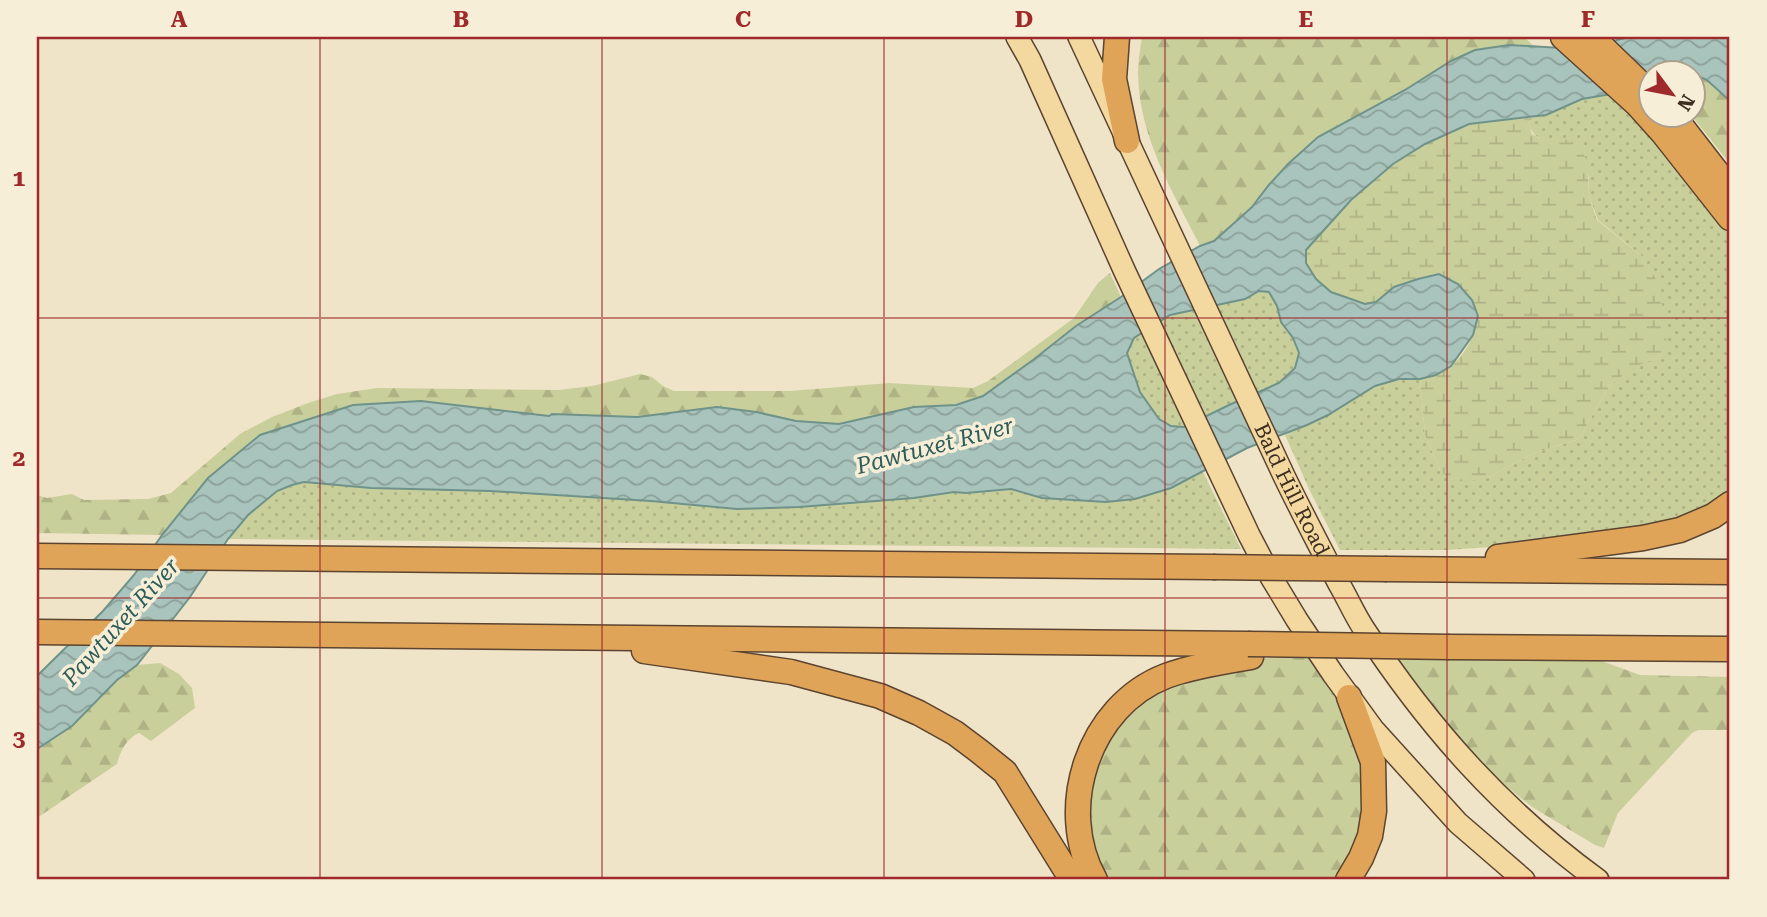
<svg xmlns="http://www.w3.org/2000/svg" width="1767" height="917" font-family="'Roboto Serif',serif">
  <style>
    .green { fill: url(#green-dots) }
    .forest { fill: url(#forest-firs) }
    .wetland { fill: url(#wetland-marsh) }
    .water { fill: url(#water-waves); stroke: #6f938a; stroke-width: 2; fill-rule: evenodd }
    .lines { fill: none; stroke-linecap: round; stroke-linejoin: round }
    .primary-casing { stroke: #5b4430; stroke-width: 24 }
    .highway-casing { stroke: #5b4430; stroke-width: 27 }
    .primary { stroke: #f3d9a0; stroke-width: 21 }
    .highway { stroke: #e0a458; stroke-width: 24 }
    .highway-bridge-casing { stroke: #5b4430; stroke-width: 27; stroke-linecap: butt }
    .highway-bridge { stroke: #e0a458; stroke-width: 24 }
    .grid { fill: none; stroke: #9e2a2b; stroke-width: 2; stroke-opacity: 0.55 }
    .labels { text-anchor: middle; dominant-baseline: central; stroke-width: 7; stroke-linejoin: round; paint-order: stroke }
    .street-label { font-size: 21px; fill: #3d2e20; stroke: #f7eed8 }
    .water-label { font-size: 23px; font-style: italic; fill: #2f5d5a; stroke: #f7eed8 }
    .neatline { fill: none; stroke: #9e2a2b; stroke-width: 2.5 }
    .grid-label { font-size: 23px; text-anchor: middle; font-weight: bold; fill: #9e2a2b }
  </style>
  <defs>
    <pattern id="green-dots" width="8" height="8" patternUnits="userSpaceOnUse" patternTransform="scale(1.75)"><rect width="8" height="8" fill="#c9cf9b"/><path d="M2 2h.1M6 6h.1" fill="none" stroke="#aeb285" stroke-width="1.8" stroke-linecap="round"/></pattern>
    <pattern id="forest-firs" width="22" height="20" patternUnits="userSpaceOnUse" patternTransform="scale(1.75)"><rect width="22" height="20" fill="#c9cf9b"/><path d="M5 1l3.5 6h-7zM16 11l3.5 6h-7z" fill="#aeb285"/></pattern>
    <pattern id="wetland-marsh" width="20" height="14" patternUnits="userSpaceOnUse" patternTransform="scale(1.75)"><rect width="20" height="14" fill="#c9cf9b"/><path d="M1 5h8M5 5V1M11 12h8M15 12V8" fill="none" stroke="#aeb285"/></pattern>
    <pattern id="water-waves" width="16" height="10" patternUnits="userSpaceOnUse" patternTransform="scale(1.75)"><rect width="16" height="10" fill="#a9c4bc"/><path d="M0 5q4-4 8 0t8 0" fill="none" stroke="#8ba098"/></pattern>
  </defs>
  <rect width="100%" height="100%" fill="#f0e4c8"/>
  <g class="green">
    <path d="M1611 94 1640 121 1722 221 1730 233V497L1677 523 1507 546 1447 550H1340L1310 491 1285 435 1328 415 1375 386 1399 379H1420L1425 435 1440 470 1487 478 1534 453 1579 439 1609 386 1630 369 1662 355 1643 257 1598 220 1589 196V176L1562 138C1545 138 1536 143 1529 125L1532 118 1546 115 1582 99Z"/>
    <polygon points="1259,291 1269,292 1277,305 1281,322 1293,338 1299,353 1295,368 1279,383 1229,405 1184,427 1171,426 1158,419 1140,392 1127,353 1134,338 1170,315 1245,299"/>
    <polygon points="1203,472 1241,549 228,539 248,515 262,502 277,491 304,482 371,488 490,491 651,501 737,509 799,507 914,498 954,492 966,493 1011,489 1042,498 1107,502 1135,499 1171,488"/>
  </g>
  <g class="forest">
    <path d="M1142 37H1524L1535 47 1509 45 1475 50 1451 61 1405 90 1319 137 1288 164 1268 186 1252 207 1233 225 1214 241 1200 246C1173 192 1139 137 1138 74 1138 62 1140 49 1142 37Z"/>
    <polygon points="1694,74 1707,80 1730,101 1730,164 1692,116 1694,116"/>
    <polygon points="1110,273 1121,297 1076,326 1033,360 983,396 956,405 914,407 839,424 796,421 756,412 717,407 637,417 549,416 421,401 353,405 260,435 208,478 162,535 37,533 37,495 47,498 72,494 84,500 148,499 171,493 240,434 272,417 308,403 337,394 377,388 559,390 592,386 640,374 652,377 663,386 674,391 790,391 889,383 973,388 988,381 1074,318 1098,283"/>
    <polygon points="1419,650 1577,652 1640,675 1730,677 1730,730 1698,730 1692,733 1618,813 1604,848 1595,845 1532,807 1468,755 1386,661"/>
    <polygon points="1323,656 1373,792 1348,880 1097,880 1079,798 1123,705 1247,659"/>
    <path d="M160 663 179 674 192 688 195 708 151 741 139 733C127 738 120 751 117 764L37 818V749L72 726 117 680 137 665Z"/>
  </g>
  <path class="wetland" d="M1532 118 1529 125 1532 134 1539 138H1562L1578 146 1588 162 1589 196 1597 220 1643 257 1657 281 1668 333 1662 355 1631 369 1609 386 1579 439 1534 453 1487 478 1466 482 1449 479 1440 470 1425 435 1420 379C1431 376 1442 374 1451 366 1467 353 1484 323 1473 303 1468 293 1448 282 1439 274 1424 278 1405 280 1392 289 1386 293 1382 300 1375 302 1368 305 1361 303 1354 300 1329 293 1305 279 1306 250 1352 197 1400 149 1467 125 1487 118 1511 119 1532 118Z"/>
  <path class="water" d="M1629 37H1730V101L1707 80 1694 74H1652L1651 78 1611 94 1582 99 1546 115 1469 124 1425 144 1393 164 1351 200 1306 250V263L1316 279 1331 292 1365 304 1376 302 1394 287 1418 279 1439 274 1458 284 1472 300 1478 316 1473 335 1451 366 1436 375 1420 379H1399L1375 386 1328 415 1307 425 1247 448 1171 488 1135 499 1106 502 1042 498 1011 489 966 493 954 492 914 498 799 507 737 509 651 501 490 491 371 488 304 482 292 485 277 491 248 515 228 539 190 597 137 665 117 680 72 726 37 749V676L103 611 134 575 162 535 208 478 260 435 353 405 421 401 549 416 552 414 637 417 717 407 756 412 796 421 839 424 914 407 956 405 983 396 1033 360 1076 326 1121 297 1159 269 1200 246 1214 241 1252 207 1268 186 1288 164 1318 137 1405 90 1451 61 1475 50 1509 45 1562 48 1589 47ZM1259 291 1269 292 1277 306 1281 322 1293 338 1299 353 1295 368 1279 383 1229 405 1184 427 1171 426 1159 419 1140 392 1127 353 1134 338 1170 315 1245 299Z"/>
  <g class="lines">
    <g class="primary-casing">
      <g id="primary">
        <polyline points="1017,37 1030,60 1125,272 1249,535 1271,577 1297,620 1333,674 1373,729 1458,823 1524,880"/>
        <path id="s1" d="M1079 37 1285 478C1302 513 1320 547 1338 582 1347 597 1354 614 1364 629 1429 728 1502 810 1598 880"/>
      </g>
    </g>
    <g class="highway-casing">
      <g id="highway">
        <polyline points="1117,37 1114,79 1127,141"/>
        <polyline points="1563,37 1637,104 1663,133 1730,218"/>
        <polyline points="1592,37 1652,95"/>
        <polyline points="1671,116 1682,127 1730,189"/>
        <polyline points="37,556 1213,567"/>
        <polyline points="1498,557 1643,538 1680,530 1713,516 1730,504"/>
        <polyline points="1387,569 1730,572"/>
        <polyline points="37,632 1248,644"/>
        <polyline points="1449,647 1730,649"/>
        <polyline points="644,651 791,672 880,696 919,713 955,733 979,751 1005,772 1072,880"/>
        <path d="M1095 880C1055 809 1088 706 1166 676 1193 666 1223 662 1251 657"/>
        <polyline points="1348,880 1361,858 1370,836 1374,811 1373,762 1349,697"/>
      </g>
    </g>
    <use href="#primary" class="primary"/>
    <use href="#highway" class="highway"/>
    <g class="highway-bridge-casing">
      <g id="highway-bridge">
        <polyline points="1213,567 1387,569"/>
        <polyline points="1248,644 1449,647"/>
      </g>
    </g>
    <use href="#highway-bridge" class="highway-bridge"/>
  </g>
  <path class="grid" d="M320 37V880M602 37V880M884 37V880M1165 37V880M1447 37V880M37 318H1730M37 598H1730"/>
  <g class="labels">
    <g class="street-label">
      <text stroke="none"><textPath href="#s1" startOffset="500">Bald Hill Road</textPath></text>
    </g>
    <g class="water-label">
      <text transform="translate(935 446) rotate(-15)">Pawtuxet River</text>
      <text transform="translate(121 622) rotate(-48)">Pawtuxet River</text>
    </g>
  </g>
  <rect width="1767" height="917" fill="none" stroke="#f7eed8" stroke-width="77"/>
  <g transform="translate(1672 94) rotate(122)"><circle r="33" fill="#f7eed8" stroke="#ada18e" stroke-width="2"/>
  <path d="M0-5L12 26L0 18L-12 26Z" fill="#9e2a2b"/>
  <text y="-10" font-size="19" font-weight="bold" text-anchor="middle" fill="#3d2e20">N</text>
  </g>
  <rect x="38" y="38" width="1690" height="840" class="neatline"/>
  <g class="grid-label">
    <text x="179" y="27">A</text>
    <text x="461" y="27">B</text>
    <text x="743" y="27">C</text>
    <text x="1024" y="27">D</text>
    <text x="1306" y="27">E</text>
    <text x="1588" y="27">F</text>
    <text x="19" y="186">1</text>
    <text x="19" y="466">2</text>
    <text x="19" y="746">3</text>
  </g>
</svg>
